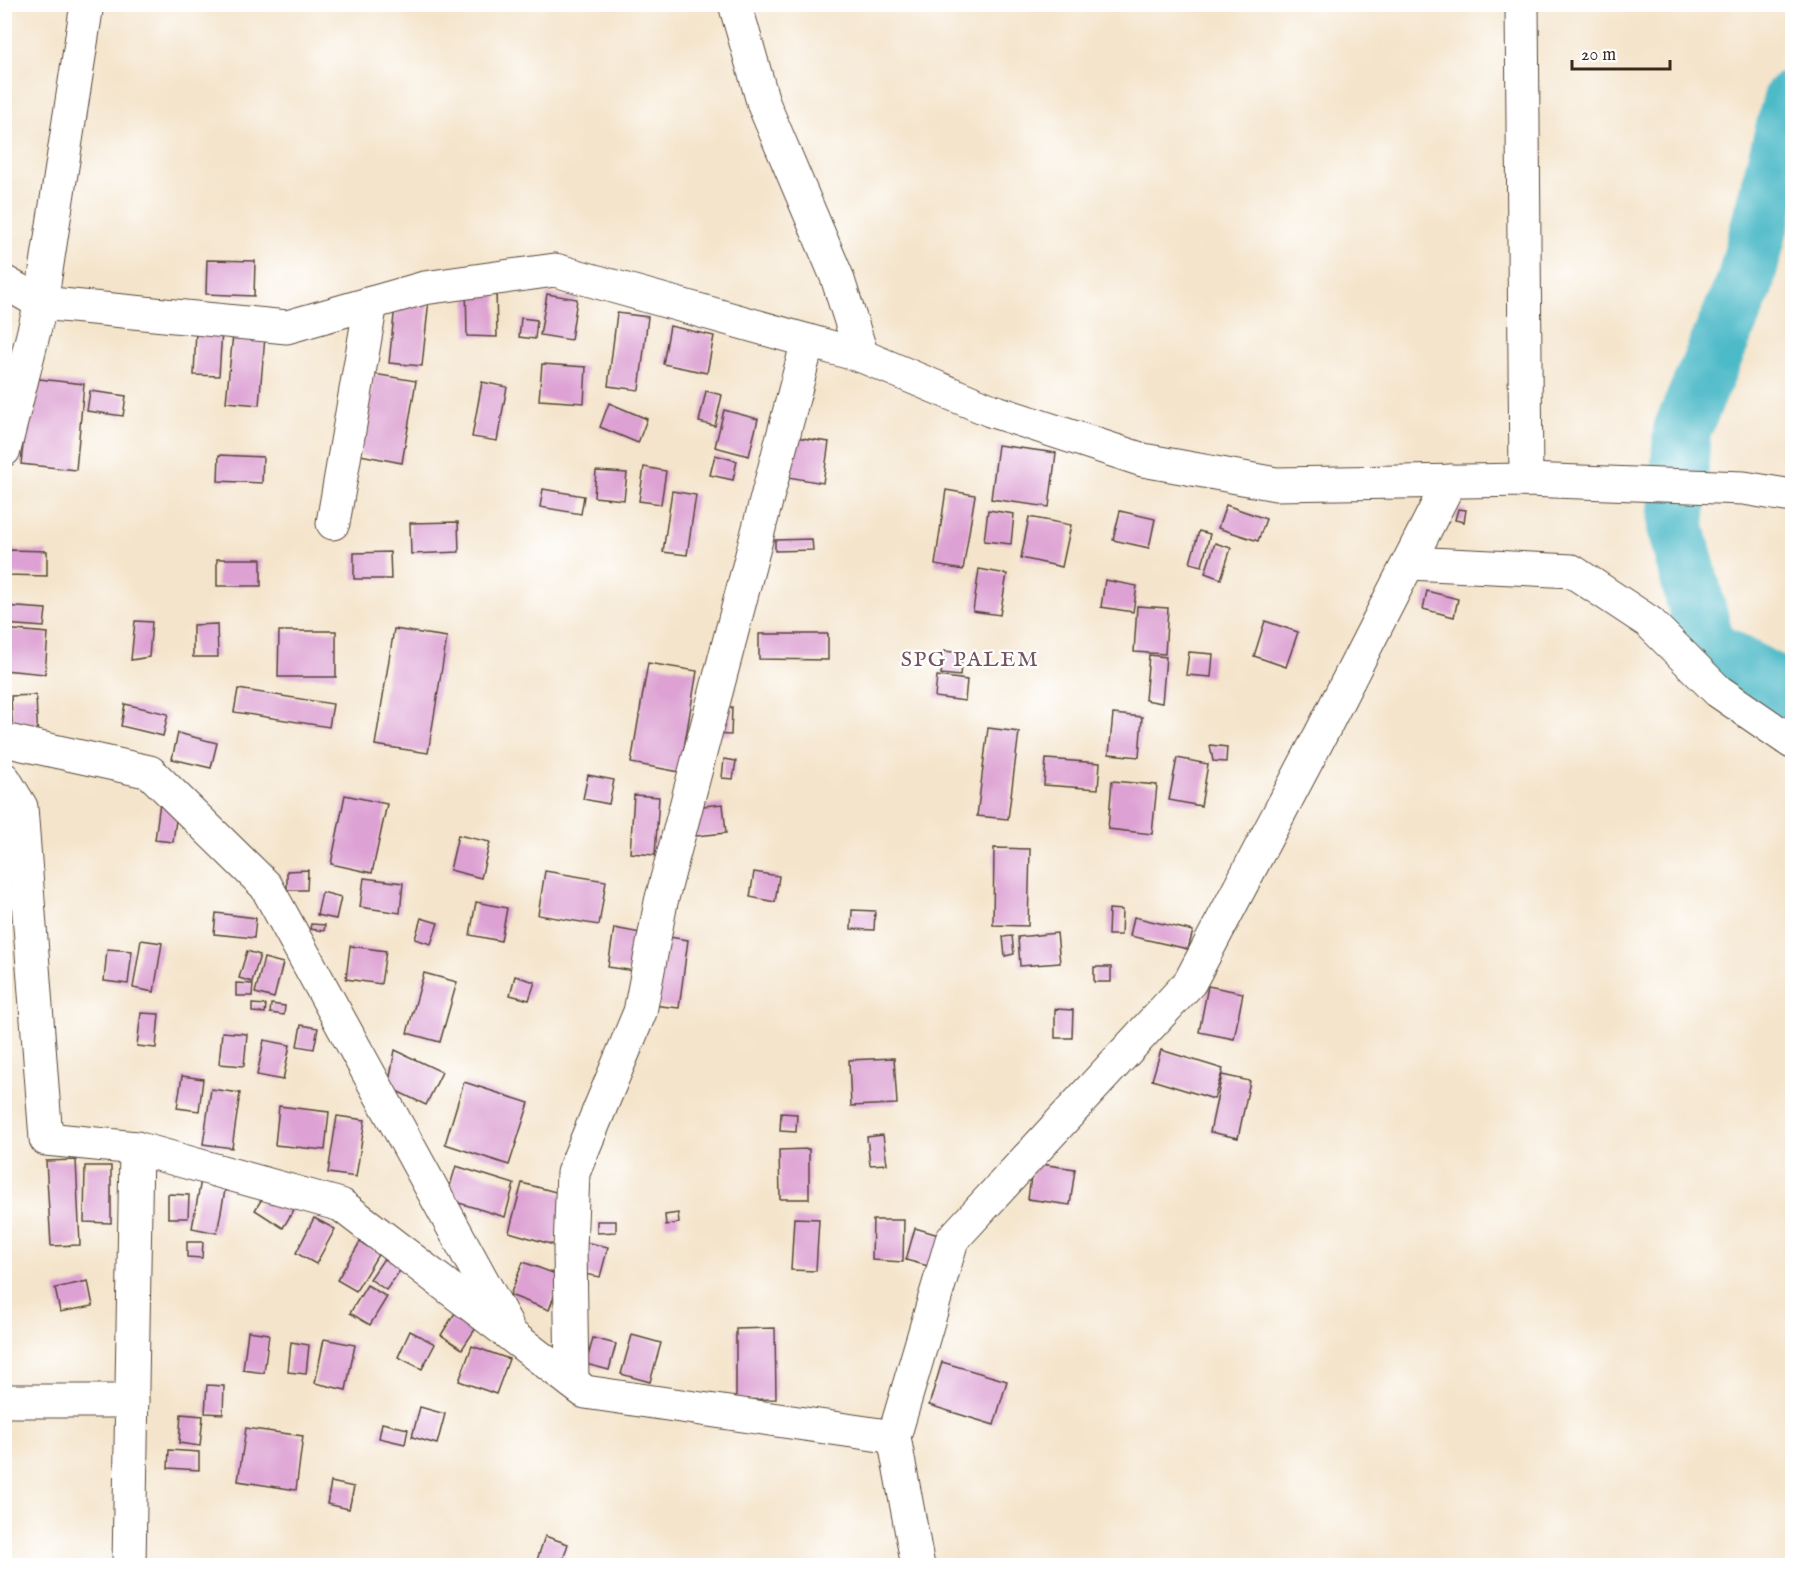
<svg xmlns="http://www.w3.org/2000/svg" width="1797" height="1570" font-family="'IM FELL English',serif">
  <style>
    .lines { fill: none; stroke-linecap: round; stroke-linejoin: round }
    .river { stroke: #4ebac8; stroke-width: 58 }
    .building { fill: #dda1d3 }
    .minor-casing { stroke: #574638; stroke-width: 35 }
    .secondary-casing { stroke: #574638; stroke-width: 35 }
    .minor { stroke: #fff; stroke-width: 33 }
    .secondary { stroke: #fff; stroke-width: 33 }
    .labels { text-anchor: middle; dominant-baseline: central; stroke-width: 4.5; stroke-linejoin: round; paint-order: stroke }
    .neighbourhood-label { font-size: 22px; letter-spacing: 1.5px; fill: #74545d; stroke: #fff }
  </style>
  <rect width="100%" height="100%" fill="#fff"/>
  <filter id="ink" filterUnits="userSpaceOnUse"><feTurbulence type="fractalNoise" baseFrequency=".0167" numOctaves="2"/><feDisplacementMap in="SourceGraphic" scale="12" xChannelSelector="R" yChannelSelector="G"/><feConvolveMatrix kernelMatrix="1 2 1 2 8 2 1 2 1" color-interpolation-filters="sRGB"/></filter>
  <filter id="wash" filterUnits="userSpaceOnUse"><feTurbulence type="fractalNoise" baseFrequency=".008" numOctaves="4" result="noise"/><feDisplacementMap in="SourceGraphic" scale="24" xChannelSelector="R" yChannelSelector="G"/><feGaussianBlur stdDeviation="1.35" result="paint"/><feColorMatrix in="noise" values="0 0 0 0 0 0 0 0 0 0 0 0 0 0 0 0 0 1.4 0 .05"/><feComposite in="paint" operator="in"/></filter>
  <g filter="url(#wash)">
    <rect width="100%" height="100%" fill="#f4e4cb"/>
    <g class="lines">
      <polyline class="river" points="1792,99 1745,283 1682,430 1676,528 1707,647 1792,694"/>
    </g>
    <g id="blocks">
      <g class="building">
        <polygon points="207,260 255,261 254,296 206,294"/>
        <polygon points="466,286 496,287 497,337 467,336"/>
        <polygon points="547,294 577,299 571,340 540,335"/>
        <polygon points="396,296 429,299 422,366 389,363"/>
        <polygon points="617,313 648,317 639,390 608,386"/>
        <polygon points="521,318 537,320 535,339 519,337"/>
        <polygon points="670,326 714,336 707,373 663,364"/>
        <polygon points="196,330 222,331 219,376 194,375"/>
        <polygon points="233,334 265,337 259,405 226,402"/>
        <polygon points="542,364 586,367 584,403 539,400"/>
        <polygon points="374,374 416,381 402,463 360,455"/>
        <polygon points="30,378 84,384 76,470 21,464"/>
        <polygon points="482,382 507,387 497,441 472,437"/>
        <polygon points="90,391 126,396 123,416 87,411"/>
        <polygon points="706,391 722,395 715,426 699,422"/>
        <polygon points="609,403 647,419 638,443 600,427"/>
        <polygon points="724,410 758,419 749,456 715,447"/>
        <polygon points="788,436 829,442 823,483 782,476"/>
        <polygon points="998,445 1056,453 1049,507 991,499"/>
        <polygon points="219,455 263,457 262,483 218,481"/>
        <polygon points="715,455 737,461 733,480 710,475"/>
        <polygon points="644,467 666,471 661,504 639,501"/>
        <polygon points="596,471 627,473 624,500 594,497"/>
        <polygon points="543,489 584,496 581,514 540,507"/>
        <polygon points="946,490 975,495 963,570 935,565"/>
        <polygon points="672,491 696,495 687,555 663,552"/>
        <polygon points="1226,505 1266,519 1258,541 1218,528"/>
        <polygon points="1458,509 1466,510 1464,522 1455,520"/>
        <polygon points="988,510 1014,514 1011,544 984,541"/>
        <polygon points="1120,511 1155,519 1149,548 1113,540"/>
        <polygon points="1029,517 1071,525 1062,567 1021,558"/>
        <polygon points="458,522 459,552 411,554 410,523"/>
        <polygon points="1199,531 1210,534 1202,566 1190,563"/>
        <polygon points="812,539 813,550 775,551 775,540"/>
        <polygon points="1215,543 1231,548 1221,579 1205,573"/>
        <polygon points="8,550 47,551 47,576 7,575"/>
        <polygon points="390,552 391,579 354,579 354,553"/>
        <rect x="217" y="559" width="44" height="27"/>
        <polygon points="979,569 1007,574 1000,615 973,611"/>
        <polygon points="1105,580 1137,586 1133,612 1101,607"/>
        <polygon points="1427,591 1458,599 1454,617 1423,609"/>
        <polygon points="4,606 46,609 44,627 4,624"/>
        <polygon points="1137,606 1168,608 1165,654 1134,652"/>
        <polygon points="135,621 152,622 149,657 131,660"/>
        <polygon points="1265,621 1298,632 1286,667 1254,656"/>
        <polygon points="217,624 218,657 193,657 193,625"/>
        <polygon points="4,629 48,633 45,674 4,670"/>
        <polygon points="394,629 447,637 428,753 375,745"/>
        <polygon points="279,631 336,631 336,677 278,677"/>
        <polygon points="759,634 828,634 828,660 759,659"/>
        <polygon points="944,651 962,653 960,676 941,674"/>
        <polygon points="1189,652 1213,654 1211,677 1186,675"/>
        <polygon points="1149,655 1166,657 1162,703 1145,700"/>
        <polygon points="648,663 697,671 680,772 631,763"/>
        <polygon points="937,676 967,680 965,701 935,697"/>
        <polygon points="238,689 333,704 329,727 234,712"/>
        <polygon points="4,693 8,693 7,724 4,724"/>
        <polygon points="36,695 38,743 13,744 11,696"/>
        <polygon points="125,704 168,714 163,736 121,726"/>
        <polygon points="712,706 732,707 731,735 711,734"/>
        <polygon points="1113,714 1142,717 1139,757 1109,754"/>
        <polygon points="988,728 1019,732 1008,819 977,816"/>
        <polygon points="178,733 217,743 211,768 172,759"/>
        <polygon points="1210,745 1227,747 1226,762 1213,761"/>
        <polygon points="1177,758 1208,764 1201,806 1169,800"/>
        <polygon points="724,759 736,761 733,779 722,778"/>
        <polygon points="1046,759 1100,763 1098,789 1044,785"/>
        <polygon points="588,775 614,780 609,804 583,799"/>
        <polygon points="1112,781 1157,785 1152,834 1108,829"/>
        <polygon points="345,795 387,804 372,873 331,864"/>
        <polygon points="634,795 659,797 655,855 630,853"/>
        <polygon points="160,802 178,805 173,842 155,840"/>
        <polygon points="723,804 726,833 686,837 683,808"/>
        <polygon points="458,835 490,842 481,878 450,870"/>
        <polygon points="994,848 1030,849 1028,926 993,925"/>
        <polygon points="308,870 307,890 287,890 287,871"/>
        <polygon points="545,871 606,881 599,925 538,915"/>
        <polygon points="754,872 779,876 775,902 750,897"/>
        <polygon points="364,878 403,883 400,913 360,907"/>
        <polygon points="322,892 341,897 336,919 317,915"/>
        <polygon points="476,902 507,908 501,941 470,935"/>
        <polygon points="1109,909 1122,910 1121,935 1108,935"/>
        <polygon points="852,910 875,911 874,930 851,929"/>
        <polygon points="216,913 256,918 254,938 214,934"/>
        <polygon points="1134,917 1193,931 1188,949 1130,936"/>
        <polygon points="421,918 438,923 431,944 415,939"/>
        <polygon points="311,924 325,925 324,931 310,929"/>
        <polygon points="614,928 641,933 635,971 608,967"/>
        <polygon points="1057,933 1060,963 1020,966 1018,937"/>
        <polygon points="662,936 688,940 679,1008 652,1005"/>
        <polygon points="1012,936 1014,954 1005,956 1003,937"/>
        <polygon points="141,940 162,943 154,992 133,988"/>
        <polygon points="350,946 386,951 381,984 346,979"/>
        <polygon points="107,949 132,951 128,984 104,981"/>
        <polygon points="247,951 260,955 252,982 239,978"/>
        <polygon points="264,958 283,963 274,998 255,993"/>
        <rect x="1094" y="967" width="17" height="15"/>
        <polygon points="424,973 457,982 440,1042 407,1033"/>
        <polygon points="515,976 535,982 529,1000 510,995"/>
        <polygon points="236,983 253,984 252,996 236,996"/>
        <polygon points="1208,986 1243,993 1234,1039 1199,1032"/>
        <polygon points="252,1004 266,1005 265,1013 252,1012"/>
        <polygon points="271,1004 285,1006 284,1015 270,1013"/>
        <polygon points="1055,1009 1073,1010 1072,1038 1055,1038"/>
        <polygon points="141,1013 159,1014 156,1048 137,1046"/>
        <polygon points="301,1025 318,1028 314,1049 297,1046"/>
        <polygon points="222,1032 247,1034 244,1066 219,1064"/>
        <polygon points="264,1040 290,1045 283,1080 257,1075"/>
        <polygon points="395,1050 442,1072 426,1105 388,1087"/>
        <polygon points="1161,1050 1223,1069 1214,1099 1152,1080"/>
        <polygon points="894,1058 897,1104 851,1106 849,1060"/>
        <polygon points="1222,1075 1250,1081 1238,1138 1210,1132"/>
        <polygon points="182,1076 203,1079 199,1111 177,1108"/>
        <polygon points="464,1082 529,1103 509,1165 445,1144"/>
        <polygon points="211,1089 240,1093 232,1148 203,1144"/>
        <polygon points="279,1106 329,1112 325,1150 275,1145"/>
        <polygon points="781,1113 797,1114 796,1132 780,1131"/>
        <polygon points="337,1116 365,1120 356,1177 328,1173"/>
        <polygon points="883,1135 887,1164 870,1165 867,1137"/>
        <polygon points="809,1149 809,1199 780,1199 779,1150"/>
        <polygon points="76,1160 80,1245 51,1246 46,1161"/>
        <polygon points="1033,1163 1075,1169 1070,1205 1028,1199"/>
        <polygon points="85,1166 111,1166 111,1223 84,1222"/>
        <polygon points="456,1166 514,1184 505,1217 446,1199"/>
        <polygon points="201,1180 226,1185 217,1233 192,1228"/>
        <polygon points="522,1183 567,1195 554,1245 509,1232"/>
        <polygon points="268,1189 296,1206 283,1228 255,1210"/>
        <polygon points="168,1194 189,1195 188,1218 168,1218"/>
        <polygon points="678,1213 679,1223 666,1225 665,1215"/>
        <polygon points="314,1218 335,1229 316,1264 296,1253"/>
        <polygon points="794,1218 819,1219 816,1271 791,1270"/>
        <polygon points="873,1220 904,1220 903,1262 872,1260"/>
        <polygon points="597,1221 616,1221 616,1232 597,1233"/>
        <polygon points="915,1228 942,1236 932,1267 906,1260"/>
        <polygon points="187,1242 203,1242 202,1258 187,1257"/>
        <polygon points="360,1242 379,1253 356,1291 337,1280"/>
        <polygon points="585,1242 608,1247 600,1277 578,1273"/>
        <polygon points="390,1250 407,1261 386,1290 370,1279"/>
        <polygon points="523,1262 561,1276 549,1310 510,1295"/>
        <polygon points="88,1281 93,1306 60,1312 55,1288"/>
        <polygon points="367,1285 387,1297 370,1325 350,1313"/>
        <polygon points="458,1308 480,1322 462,1349 441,1335"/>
        <polygon points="775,1328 776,1399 736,1400 736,1329"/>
        <polygon points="248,1331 269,1334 264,1373 243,1370"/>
        <polygon points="410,1331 435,1344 422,1369 398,1357"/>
        <polygon points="632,1335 661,1343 650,1382 621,1374"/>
        <polygon points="593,1338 616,1344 609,1370 586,1364"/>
        <polygon points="324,1339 355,1345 346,1390 315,1383"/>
        <polygon points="291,1342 309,1345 306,1374 288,1372"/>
        <polygon points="472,1346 509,1359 496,1394 459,1381"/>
        <polygon points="942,1362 1007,1381 994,1425 929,1405"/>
        <polygon points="207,1385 224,1386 223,1414 205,1413"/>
        <polygon points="420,1407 445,1414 437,1444 412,1437"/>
        <polygon points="181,1414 203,1416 200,1446 179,1443"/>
        <polygon points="382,1423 408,1429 405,1444 379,1438"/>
        <polygon points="246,1428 303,1436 296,1490 238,1481"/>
        <polygon points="169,1450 199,1452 199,1470 168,1468"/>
        <polygon points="331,1482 354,1487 349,1509 327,1504"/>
        <polygon points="545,1536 568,1544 561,1566 544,1566 536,1563"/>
      </g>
    </g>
  </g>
  <g filter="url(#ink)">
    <use href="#blocks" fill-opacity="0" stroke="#574638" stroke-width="1.5"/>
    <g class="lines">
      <g class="minor-casing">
        <g id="minor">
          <polyline points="1522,4 1526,480"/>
          <polyline points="4,282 41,303 287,327 424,288 555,270 862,356"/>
          <polyline points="4,450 41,303 87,4"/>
          <polyline points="333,523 371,303"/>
          <polyline points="1409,563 1572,571 1649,622 1718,691 1792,742"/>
          <polyline points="4,740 150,772 266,886 506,1324"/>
          <polyline points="4,779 21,807 46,1139 136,1148 129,1566"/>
          <polyline points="136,1148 341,1205 585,1392 894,1437 952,1240 1190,982 1322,732 1450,481"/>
          <polyline points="572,1382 570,1249 573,1173 640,1012 661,902 808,341"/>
          <polyline points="4,1401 132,1401"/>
          <polyline points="894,1437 918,1566"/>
        </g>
      </g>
      <g class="secondary-casing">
        <polyline id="secondary" points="735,4 764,105 837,277 862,356 990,410 1143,460 1276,484 1526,480 1744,488 1792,496"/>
      </g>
      <use href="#minor" class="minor"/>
      <use href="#secondary" class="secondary"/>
    </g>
  </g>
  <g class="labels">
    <g class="neighbourhood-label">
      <text x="970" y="660">SPG PALEM</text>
    </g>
  </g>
  <rect width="1797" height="1570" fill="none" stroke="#fff" stroke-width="24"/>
  <path d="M1572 60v9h98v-9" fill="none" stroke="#3b2a1e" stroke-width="3"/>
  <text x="1581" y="60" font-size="18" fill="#3b2a1e" stroke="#ffffff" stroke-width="4.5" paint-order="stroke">20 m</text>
</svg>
